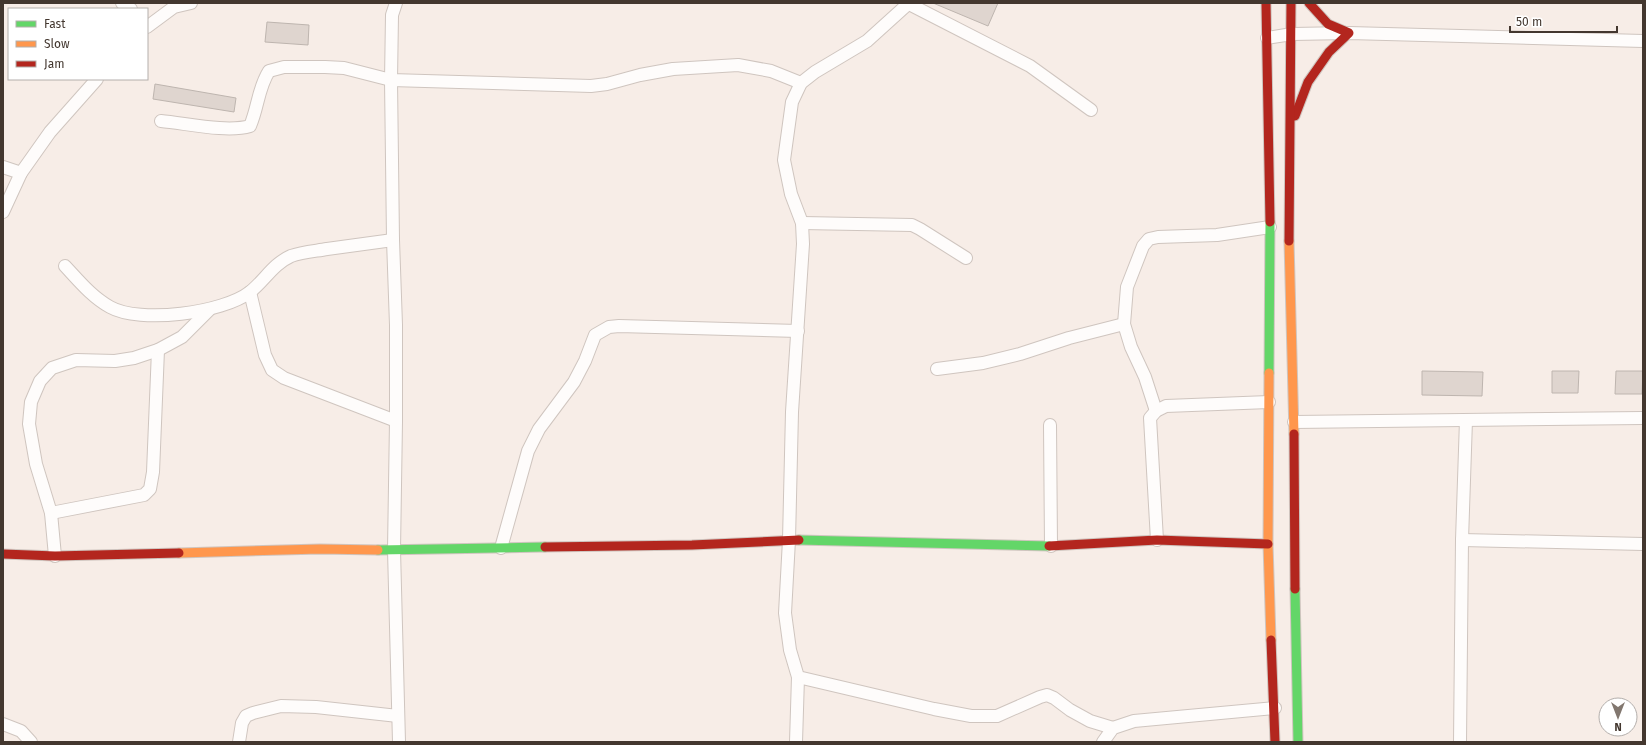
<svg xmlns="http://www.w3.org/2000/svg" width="1646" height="745" font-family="'Fira Sans',sans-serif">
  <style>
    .building { fill: #dfd5cf; stroke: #beb5af }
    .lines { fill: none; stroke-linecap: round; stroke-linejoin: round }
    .street-casing { stroke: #cfc5bf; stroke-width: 14 }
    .fast-casing { stroke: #cfc5bf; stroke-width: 11 }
    .slow-casing { stroke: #cfc5bf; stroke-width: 11 }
    .jam-casing { stroke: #cfc5bf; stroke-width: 11 }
    .street { stroke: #fefcfb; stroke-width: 12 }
    .fast { stroke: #63d668; stroke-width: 9 }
    .slow { stroke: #ff974d; stroke-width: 9 }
    .jam { stroke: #b3261e; stroke-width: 9 }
  </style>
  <rect width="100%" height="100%" fill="#f7ede7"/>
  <g class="building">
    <polygon points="933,3 998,3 988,26"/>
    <polygon points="267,22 309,25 308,45 265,42"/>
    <polygon points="155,84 236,98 234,112 153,99"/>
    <polygon points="1422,371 1483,372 1482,396 1422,395"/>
    <polygon points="1552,371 1579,371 1578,393 1552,393"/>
    <polygon points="1616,371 1643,371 1642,394 1615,394"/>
  </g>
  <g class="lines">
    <g class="street-casing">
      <g id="street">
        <polyline points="122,3 131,9"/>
        <polyline points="396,3 392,15 391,80 393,240 396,325 396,421 394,550 399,742"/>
        <polyline points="909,4 1030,66 1091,110"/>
        <polyline points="147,27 174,7 191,3"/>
        <polyline points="1267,38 1292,34 1349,33 1643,41"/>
        <path d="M161 121C185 123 227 133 250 126 258 108 258 88 269 71L284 67H325L344 68 391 80 591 86 607 84 640 75 673 69 738 65 771 71 801 83"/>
        <polyline points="3,167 21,173"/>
        <polyline points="3,212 21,173 50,132 97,79"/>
        <polyline points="802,223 912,225 920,229 966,258"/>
        <path d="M65 266C79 281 92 297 110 307 140 324 223 313 250 292 265 280 273 264 291 256 302 252 316 251 327 249 349 246 371 243 393 240"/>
        <polyline points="250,292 265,355 272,370 284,378 396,421"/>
        <polyline points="937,369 983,363 1020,354 1069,338 1124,324"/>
        <polyline points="1156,411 1145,377 1131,347 1124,324 1127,287 1143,246 1149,239 1158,237 1217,235 1270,227"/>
        <polyline points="1294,422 1643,418"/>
        <polyline points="1050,425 1051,546"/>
        <polyline points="51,513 144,495 150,489 153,472 158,350"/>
        <polyline points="1157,540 1150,418 1156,411 1166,406 1269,402"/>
        <polyline points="1462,540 1643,544"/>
        <polyline points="501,548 528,451 539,429 574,382 585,361 595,335 609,327 619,326 798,331"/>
        <polyline points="55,556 51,513 36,464 29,424 31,402 40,381 52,368 76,360 115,361 134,358 158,350 182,337 209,310"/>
        <polyline points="798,677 934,709 971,716 997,716 1040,697 1047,695 1054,698 1070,710 1090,721 1113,728"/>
        <polyline points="3,724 21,731 31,742"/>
        <polyline points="239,742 242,723 246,716 253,713 281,706 316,707 398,716"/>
        <polyline points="796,742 798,677 790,650 785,613 789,540 792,412 803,244 802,223 791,194 784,160 792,102 801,83 815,72 867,41 909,3"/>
        <polyline points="1103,742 1113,728 1134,721 1275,708"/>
        <polyline points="1460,742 1462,540 1466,420"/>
      </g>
    </g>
    <g class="fast-casing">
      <g id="fast">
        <polyline points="1269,373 1270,222"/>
        <polyline points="799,540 1049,546"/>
        <polyline points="378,550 545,547"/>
        <polyline points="1295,589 1298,742"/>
      </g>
    </g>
    <g class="slow-casing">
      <g id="slow">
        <polyline points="1289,241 1294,434"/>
        <polyline points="1269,373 1268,544 1271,640"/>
        <polyline points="179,553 320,549 378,550"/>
      </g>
    </g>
    <g class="jam-casing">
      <g id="jam">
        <polyline points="1266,3 1270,222"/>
        <polyline points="1295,116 1308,82 1329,52 1349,33 1328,24 1309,3"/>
        <polyline points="1289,241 1291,3"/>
        <polyline points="1294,434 1295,589"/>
        <polyline points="1049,546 1157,540 1268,544"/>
        <polyline points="545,547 692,545 799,540"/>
        <polyline points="3,554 55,556 179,553"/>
        <polyline points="1271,640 1275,742"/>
      </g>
    </g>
    <use href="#street" class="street"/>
    <use href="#fast" class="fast"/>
    <use href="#slow" class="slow"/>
    <use href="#jam" class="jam"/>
  </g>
  <rect width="1646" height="745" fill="none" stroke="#43372f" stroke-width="8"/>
  <rect x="8" y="8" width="140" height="72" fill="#ffffff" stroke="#b4afac"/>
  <rect x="16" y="21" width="20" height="6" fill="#63d668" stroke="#b4afac"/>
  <text x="44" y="28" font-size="12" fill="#43372f">Fast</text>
  <rect x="16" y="41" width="20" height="6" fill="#ff974d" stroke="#b4afac"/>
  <text x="44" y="48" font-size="12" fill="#43372f">Slow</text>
  <rect x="16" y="61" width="20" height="6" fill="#b3261e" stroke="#b4afac"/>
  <text x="44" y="68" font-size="12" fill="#43372f">Jam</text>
  <g transform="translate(1618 717) rotate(180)"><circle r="19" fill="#ffffff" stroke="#b4afac"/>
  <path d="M0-3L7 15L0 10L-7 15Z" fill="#82776f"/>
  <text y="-6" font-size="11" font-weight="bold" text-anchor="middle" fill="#43372f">N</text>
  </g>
  <path d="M1510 26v6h107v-6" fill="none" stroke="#43372f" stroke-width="2"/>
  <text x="1516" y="26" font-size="12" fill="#43372f" stroke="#ffffff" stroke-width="3" paint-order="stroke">50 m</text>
</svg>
